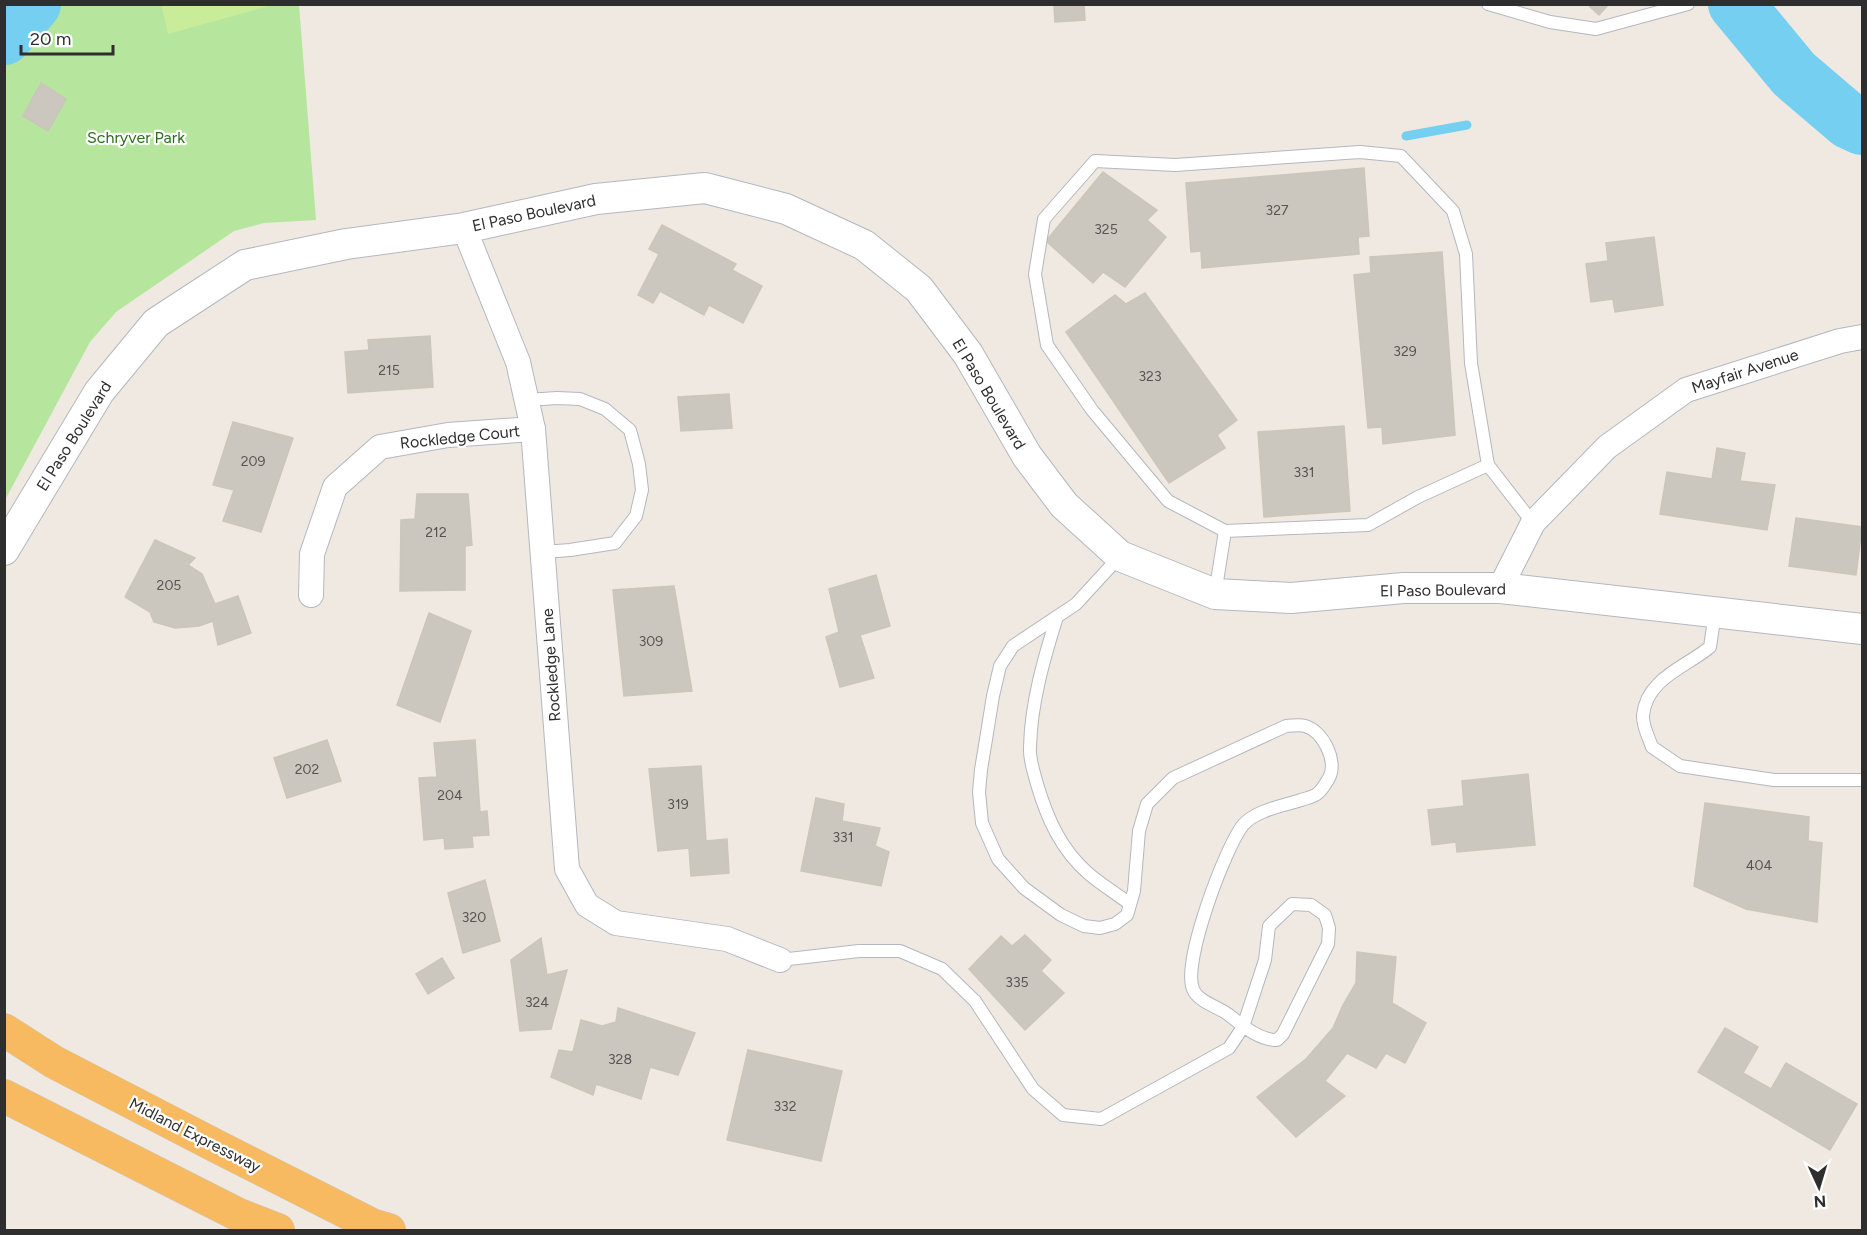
<svg xmlns="http://www.w3.org/2000/svg" width="1867" height="1235" font-family="Figtree,sans-serif">
  <style>
    .green { fill: #b6e59e }
    .pitch { fill: #c9ec9a }
    .lines { fill: none; stroke-linecap: round; stroke-linejoin: round }
    .stream { stroke: #75cff0; stroke-width: 9 }
    .river { stroke: #75cff0; stroke-width: 56 }
    .building { fill: #cbc7bf; stroke: #cbc5ba; stroke-width: 1.5 }
    .service-casing { stroke: #b4b7c1; stroke-width: 14 }
    .minor-casing { stroke: #b4b7c1; stroke-width: 26 }
    .tertiary-casing { stroke: #b4b7c1; stroke-width: 32 }
    .trunk-casing { stroke: #c9c9c9; stroke-width: 34 }
    .service { stroke: #fff; stroke-width: 12 }
    .minor { stroke: #fff; stroke-width: 24 }
    .tertiary { stroke: #fff; stroke-width: 30 }
    .trunk { stroke: #f8ba60; stroke-width: 33 }
    .labels { text-anchor: middle; dominant-baseline: central; stroke-width: 4.5; stroke-linejoin: round; paint-order: stroke }
    .number-label { font-size: 14px; fill: #555452 }
    .park-label { font-size: 16px; fill: #2c6e1b; stroke: #fff }
    .street-label { font-size: 16px; fill: #2e2e2e; stroke: #fff }
  </style>
  <rect width="100%" height="100%" fill="#efe9e1"/>
  <polygon class="green" points="5,5 299,5 316,220 264,223 234,231 116,312 90,342 5,500"/>
  <polygon class="pitch" points="161,4 272,4 272,5 168,34"/>
  <g class="lines">
    <polyline class="stream" points="1406,136 1467,125"/>
    <g class="river">
      <polyline points="1736,4 1794,74 1849,121 1862,127"/>
      <polyline points="4,37 33,4"/>
    </g>
  </g>
  <g class="building">
    <polygon points="1054,4 1084,4 1085,20 1055,22"/>
    <polygon points="1587,4 1609,4 1599,15"/>
    <polygon points="41,83 66,99 48,131 23,116"/>
    <polygon points="1364,168 1369,236 1358,237 1359,254 1202,268 1201,251 1191,252 1186,183"/>
    <polygon points="1103,172 1157,210 1147,220 1166,237 1125,287 1103,272 1093,283 1046,241"/>
    <polygon points="662,225 736,264 732,270 762,286 743,323 709,305 704,315 660,291 653,303 638,295 659,254 649,249"/>
    <polygon points="1654,237 1663,305 1615,312 1613,299 1591,302 1586,264 1608,261 1606,243"/>
    <polygon points="1442,252 1455,435 1383,444 1382,427 1368,428 1354,275 1371,273 1370,257"/>
    <polygon points="1145,293 1237,420 1217,435 1225,448 1169,483 1066,332 1115,295 1126,304"/>
    <polygon points="430,336 433,387 348,393 345,352 369,350 368,340"/>
    <polygon points="729,394 732,428 681,431 678,397"/>
    <polygon points="233,422 293,438 261,532 223,521 234,490 213,485"/>
    <polygon points="1344,426 1350,511 1264,517 1258,432"/>
    <polygon points="1717,448 1745,453 1740,481 1775,485 1767,530 1660,514 1667,472 1712,479"/>
    <polygon points="417,494 468,494 472,545 465,546 465,590 400,591 401,520 415,519"/>
    <polygon points="1796,518 1862,527 1856,575 1789,566"/>
    <polygon points="155,540 195,558 188,565 202,574 215,604 238,596 251,633 218,645 213,621 199,626 175,628 154,622 150,612 125,597"/>
    <polygon points="876,575 890,626 860,635 874,678 840,687 826,637 839,632 829,589"/>
    <polygon points="674,586 692,691 624,696 613,590"/>
    <polygon points="429,613 471,631 440,722 397,705"/>
    <polygon points="327,740 341,781 287,798 274,758"/>
    <polygon points="475,740 480,812 487,811 489,835 472,836 473,847 445,849 444,838 424,840 419,778 437,777 434,743"/>
    <polygon points="701,766 706,841 727,839 729,873 691,876 689,848 658,851 649,769"/>
    <polygon points="1528,774 1535,845 1457,852 1456,842 1432,845 1428,810 1464,806 1462,781"/>
    <polygon points="816,798 844,804 842,821 880,828 875,846 889,852 881,886 801,871"/>
    <polygon points="1705,803 1809,817 1808,841 1822,843 1817,922 1746,909 1694,886"/>
    <polygon points="485,880 500,941 463,953 448,893"/>
    <polygon points="1025,935 1051,960 1041,971 1064,993 1025,1030 969,969 1001,936 1012,946"/>
    <polygon points="541,938 547,975 567,970 551,1029 520,1031 511,960"/>
    <polygon points="1357,952 1396,957 1392,1003 1426,1023 1405,1063 1386,1053 1376,1068 1347,1053 1325,1081 1345,1096 1296,1137 1257,1097 1306,1059 1333,1028 1343,1005 1356,983"/>
    <polygon points="442,958 454,978 428,994 416,974"/>
    <polygon points="618,1008 695,1033 678,1075 650,1067 641,1099 596,1084 593,1095 551,1077 559,1050 573,1052 581,1020 602,1026 616,1022"/>
    <polygon points="1725,1028 1758,1047 1743,1073 1771,1089 1786,1063 1857,1104 1830,1150 1698,1072"/>
    <polygon points="748,1050 842,1071 821,1161 727,1140"/>
  </g>
  <g class="lines">
    <g class="service-casing">
      <g id="service">
        <polyline points="1488,4 1550,22 1596,29 1688,4"/>
        <polygon points="1360,152 1401,156 1453,211 1466,254 1471,363 1488,465 1418,497 1368,525 1225,531 1168,501 1092,410 1047,345 1035,274 1044,219 1095,161 1175,165"/>
        <polyline points="527,400 557,398 580,399 605,409 630,430 639,464 642,490 636,516 615,543 570,550 543,552"/>
        <polyline points="1488,465 1533,523"/>
        <polyline points="1215,594 1225,531"/>
        <path d="M1715 613 1710 647C1686 667 1647 678 1643 715 1642 725 1649 738 1652 747L1680 766 1774 780H1862"/>
        <path d="M1057 617C1044 658 1031 703 1030 747 1029 760 1034 772 1037 784 1047 818 1061 850 1089 874 1102 885 1117 894 1130 904"/>
        <path d="M780 960 859 951H900L942 969 975 1001 1033 1089 1063 1115 1101 1119 1229 1048 1243 1027 1265 960 1269 926 1292 904 1311 905 1325 915 1329 928 1328 944 1283 1034 1277 1040C1259 1040 1243 1026 1229 1015 1219 1007 1198 1002 1193 989 1182 962 1225 848 1243 825 1256 810 1283 806 1301 800 1307 798 1314 797 1318 793 1322 790 1326 783 1329 778 1338 761 1323 731 1305 726 1299 724 1292 726 1286 726L1173 778 1147 804 1139 831 1134 891 1127 915 1115 924 1100 928 1084 926 1061 915 1024 888 998 859 982 823 979 792 981 770 993 696 1000 666 1013 646 1076 604 1120 556"/>
      </g>
    </g>
    <g class="minor-casing">
      <g id="minor">
        <polyline points="464,228 518,362 533,429 567,869 587,905 616,923 727,939 780,960"/>
        <polyline points="1500,588 1533,523 1607,447 1686,390 1840,341 1862,337"/>
        <polyline points="311,595 312,554 335,487 380,447 448,435 533,429"/>
      </g>
    </g>
    <g class="tertiary-casing">
      <polyline id="tertiary" points="4,550 99,392 156,323 245,265 346,244 464,228 596,199 705,188 786,209 864,245 919,289 968,354 1027,456 1064,505 1120,556 1215,594 1291,598 1404,588 1500,588 1862,629"/>
    </g>
    <g class="trunk-casing">
      <g id="trunk">
        <polyline points="4,1030 54,1062 216,1146 372,1225 389,1230"/>
        <polyline points="4,1096 237,1214 278,1230"/>
      </g>
    </g>
    <use href="#service" class="service"/>
    <use href="#minor" class="minor"/>
    <use href="#tertiary" class="tertiary"/>
    <use href="#trunk" class="trunk"/>
  </g>
  <g class="labels">
    <g class="number-label">
      <text x="1277" y="210">327</text>
      <text x="1106" y="229">325</text>
      <text x="1405" y="351">329</text>
      <text x="389" y="370">215</text>
      <text x="1150" y="376">323</text>
      <text x="253" y="461">209</text>
      <text x="1304" y="472">331</text>
      <text x="436" y="532">212</text>
      <text x="169" y="585">205</text>
      <text x="651" y="641">309</text>
      <text x="307" y="769">202</text>
      <text x="450" y="795">204</text>
      <text x="678" y="804">319</text>
      <text x="843" y="837">331</text>
      <text x="1759" y="865">404</text>
      <text x="474" y="917">320</text>
      <text x="1017" y="982">335</text>
      <text x="537" y="1002">324</text>
      <text x="620" y="1059">328</text>
      <text x="785" y="1106">332</text>
    </g>
    <g class="park-label">
      <text x="136" y="137">Schryver Park</text>
    </g>
    <g class="street-label">
      <text transform="translate(534 213) rotate(-12)">El Paso Boulevard</text>
      <text transform="translate(1745 371) rotate(-18)">Mayfair Avenue</text>
      <text transform="translate(989 394) rotate(59)">El Paso Boulevard</text>
      <text transform="translate(74 436) rotate(-58)">El Paso Boulevard</text>
      <text transform="translate(460 437) rotate(-6)">Rockledge Court</text>
      <text transform="translate(1443 590) rotate(-1)">El Paso Boulevard</text>
      <text transform="translate(551 665) rotate(-94)">Rockledge Lane</text>
      <text transform="translate(195 1135) rotate(27)">Midland Expressway</text>
    </g>
  </g>
  <rect width="1867" height="1235" fill="none" stroke="#2e2e2e" stroke-width="12"/>
  <g transform="translate(1819 1187) rotate(176)" stroke="#ffffff" stroke-width="4.5" paint-order="stroke">
  <path d="M0-4.5L10 22L0 15L-10 22Z" fill="#2e2e2e"/>
  <text y="-9" font-size="16" font-weight="bold" text-anchor="middle" fill="#2e2e2e">N</text>
  </g>
  <path d="M21 45v9h92v-9" fill="none" stroke="#2e2e2e" stroke-width="3"/>
  <text x="30" y="45" font-size="18" fill="#2e2e2e" stroke="#ffffff" stroke-width="4.5" paint-order="stroke">20 m</text>
</svg>
